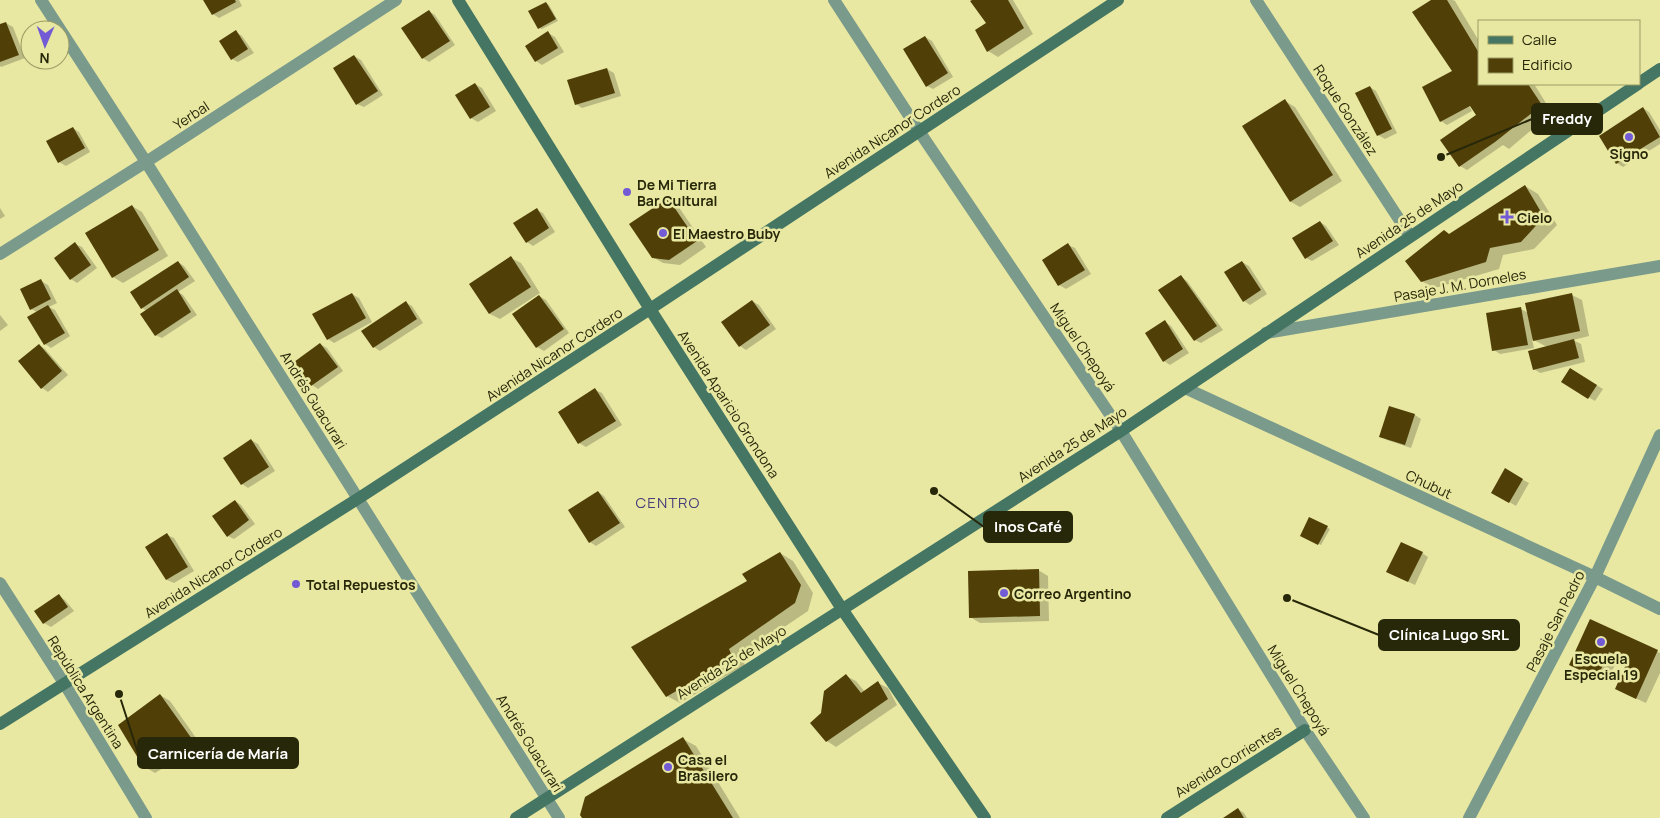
<svg xmlns="http://www.w3.org/2000/svg" width="1660" height="818" font-family="Manrope,sans-serif">
  <style>
    .shadow { fill: #0003 }
    .building { fill: #513f08 }
    .lines { fill: none; stroke-linecap: round; stroke-linejoin: round }
    .street { stroke: #7a9a8c; stroke-width: 12 }
    .secondary { stroke: #457663; stroke-width: 12 }
    .poi-dot { fill: #735bd5; stroke: #e8e8a2; stroke-width: 2 }
    .labels { text-anchor: middle; dominant-baseline: central; stroke-width: 5; stroke-linejoin: round; paint-order: stroke }
    .street-label { font-size: 14px; fill: #27270a; stroke: #e8e8a2 }
    .poi-label { font-size: 14px; font-weight: bold; fill: #27270a; stroke: #e8e8a2; text-anchor: start }
    .neighbourhood-label { font-size: 15px; letter-spacing: 1px; fill: #473e7b; stroke: #e8e8a2 }
    .leader { fill: none; stroke: #27270a; stroke-width: 2 }
    .callout-dot { fill: #27270a; stroke: #e8e8a2; stroke-width: 2 }
    .callout { fill: #27270a; stroke: #27270a; stroke-width: 2 }
    .callout-label { font-size: 15px; text-anchor: middle; font-weight: bold; fill: #fff }
  </style>
  <rect width="100%" height="100%" fill="#e8e8a2"/>
  <g class="shadow">
    <polygon points="205,0 239,0 242,6 219,18 213,14"/>
    <polygon points="975,0 1013,0 1033,34 998,57 988,51 988,23"/>
    <polygon points="1433,0 1453,0 1455,1 1479,41 1479,84 1534,84 1551,111 1533,124 1535,127 1509,149 1503,145 1467,170 1460,166 1441,140 1480,119 1453,77 1472,111 1447,125 1441,121 1454,72"/>
    <polygon points="546,3 549,5 558,21 542,29 539,28"/>
    <polygon points="429,11 435,15 455,45 429,62 423,58"/>
    <polygon points="6,23 13,27 25,58 1,67 0,66 0,26"/>
    <polygon points="236,32 242,36 254,53 238,62 232,59"/>
    <polygon points="548,33 555,37 564,52 542,65 536,61"/>
    <polygon points="925,37 932,41 953,77 933,89 927,86"/>
    <polygon points="354,56 361,60 383,95 364,107 357,104"/>
    <polygon points="607,69 614,73 621,96 582,108 576,104"/>
    <polygon points="475,84 482,88 496,111 478,122 471,118"/>
    <polygon points="1370,87 1376,91 1397,133 1385,139 1378,135 1357,94"/>
    <polygon points="1285,101 1295,107 1342,181 1300,207 1291,202"/>
    <polygon points="1643,108 1649,112 1660,130 1660,144 1623,167 1617,163"/>
    <polygon points="73,128 79,132 90,152 66,166 59,162"/>
    <polygon points="1525,186 1538,194 1557,225 1534,249 1503,255 1499,269 1435,288 1421,281 1450,235"/>
    <polygon points="668,200 678,206 706,247 680,265 663,263 653,257"/>
    <polygon points="132,206 142,212 168,256 123,283 113,277"/>
    <polygon points="0,208 5,216 0,219"/>
    <polygon points="537,210 543,213 555,232 533,246 527,242"/>
    <polygon points="1320,222 1326,226 1339,245 1312,261 1306,258"/>
    <polygon points="75,244 82,247 97,268 77,283 71,279"/>
    <polygon points="1068,245 1075,248 1091,274 1066,289 1059,285 1043,260"/>
    <polygon points="511,258 521,263 540,293 500,319 490,314 471,284"/>
    <polygon points="178,262 184,266 195,281 178,292 183,295 197,315 162,338 155,335 147,311 142,308"/>
    <polygon points="1242,262 1249,266 1267,294 1250,305 1244,301"/>
    <polygon points="1181,277 1187,281 1223,330 1201,343 1195,340"/>
    <polygon points="41,281 48,285 57,303 49,307 55,310 70,336 51,348 45,344 37,312 31,309"/>
    <polygon points="352,294 359,298 372,322 334,343 328,339"/>
    <polygon points="1572,295 1582,300 1589,336 1573,340 1581,344 1585,362 1540,373 1534,369 1547,347 1532,339 1534,348 1500,354 1494,350 1521,309 1528,313"/>
    <polygon points="539,296 546,300 569,333 544,351 537,347"/>
    <polygon points="752,301 759,305 776,329 746,350 740,346"/>
    <polygon points="406,303 412,306 423,323 380,351 374,347"/>
    <polygon points="0,315 8,325 0,331"/>
    <polygon points="1165,322 1171,326 1189,353 1170,365 1164,361"/>
    <polygon points="320,344 327,348 343,371 318,389 312,385 295,363"/>
    <polygon points="39,345 45,349 68,375 48,392 42,388"/>
    <polygon points="1570,369 1603,389 1595,401 1563,382"/>
    <polygon points="595,390 602,393 622,425 586,447 579,443 559,412"/>
    <polygon points="1390,407 1415,415 1421,419 1411,448 1387,440 1380,436"/>
    <polygon points="251,440 258,444 275,471 248,488 242,484"/>
    <polygon points="1505,470 1529,483 1516,506 1492,492"/>
    <polygon points="598,492 604,496 625,527 596,546 590,542"/>
    <polygon points="235,501 241,505 255,524 234,539 228,536"/>
    <polygon points="1310,519 1330,529 1321,545 1301,535"/>
    <polygon points="167,535 174,538 194,571 174,583 167,580 147,547"/>
    <polygon points="780,553 793,561 813,593 808,611 741,656 745,665 680,703 667,696 748,581"/>
    <polygon points="1422,553 1428,557 1415,585 1394,575"/>
    <polygon points="1038,570 1048,576 1049,621 980,623 970,617"/>
    <polygon points="59,596 65,600 74,611 51,627 44,623 36,612"/>
    <polygon points="1591,621 1660,653 1660,673 1646,703 1626,694 1629,661 1619,656 1607,682 1580,670"/>
    <polygon points="846,676 856,681 865,692 878,683 888,688 897,705 836,747 827,741 822,714"/>
    <polygon points="160,695 170,701 201,745 155,773 145,767 119,725"/>
    <polygon points="683,739 696,746 740,818 583,818"/>
    <polygon points="1238,809 1244,813 1247,818 1225,818"/>
  </g>
  <g class="building">
    <polygon points="203,0 235,0 236,2 212,15"/>
    <polygon points="972,0 1008,0 1024,28 987,52 975,30 986,23 970,1"/>
    <polygon points="1431,0 1447,0 1479,53 1479,84 1528,84 1542,105 1495,142 1459,167 1440,140 1476,115 1470,106 1440,122 1422,87 1452,71 1412,12"/>
    <polygon points="546,2 556,19 538,29 528,11"/>
    <polygon points="429,10 450,41 422,59 401,28"/>
    <polygon points="6,22 19,55 0,62 0,24"/>
    <polygon points="236,30 248,49 231,60 219,41"/>
    <polygon points="548,31 558,48 535,62 525,46"/>
    <polygon points="925,36 948,73 926,87 903,49"/>
    <polygon points="354,55 378,91 356,105 333,68"/>
    <polygon points="607,68 615,93 575,105 567,80"/>
    <polygon points="475,83 490,107 470,119 455,95"/>
    <polygon points="1370,86 1392,129 1377,136 1355,93"/>
    <polygon points="1285,99 1333,175 1290,202 1242,126"/>
    <polygon points="1643,107 1660,137 1616,164 1599,136"/>
    <polygon points="73,127 85,148 58,163 46,141"/>
    <polygon points="1525,185 1544,217 1521,242 1490,248 1486,262 1421,282 1405,261 1444,230 1449,234"/>
    <polygon points="668,198 697,241 669,260 652,258 629,224"/>
    <polygon points="132,205 159,250 112,278 85,233"/>
    <polygon points="537,208 549,228 526,243 513,223"/>
    <polygon points="1320,221 1333,241 1305,259 1292,238"/>
    <polygon points="75,242 91,265 70,280 54,258"/>
    <polygon points="1068,243 1085,270 1058,286 1042,260"/>
    <polygon points="511,256 531,287 489,314 469,284"/>
    <polygon points="178,261 189,277 141,309 130,292"/>
    <polygon points="1242,261 1261,290 1243,302 1224,272"/>
    <polygon points="1181,275 1217,326 1194,341 1158,290"/>
    <polygon points="41,279 51,299 30,310 20,289"/>
    <polygon points="177,289 191,312 155,336 140,314"/>
    <polygon points="352,293 366,318 327,340 312,314"/>
    <polygon points="1572,293 1580,331 1533,341 1525,303"/>
    <polygon points="539,295 564,329 536,348 512,314"/>
    <polygon points="752,300 770,325 739,347 721,322"/>
    <polygon points="406,301 417,319 373,348 361,331"/>
    <polygon points="48,305 65,333 44,345 27,317"/>
    <polygon points="1521,307 1528,345 1492,351 1486,313"/>
    <polygon points="1165,320 1183,349 1163,362 1145,333"/>
    <polygon points="1574,339 1579,358 1533,370 1528,351"/>
    <polygon points="320,343 338,367 311,386 294,362"/>
    <polygon points="39,344 62,371 41,389 18,361"/>
    <polygon points="1570,368 1597,385 1588,399 1561,382"/>
    <polygon points="595,388 616,421 578,444 558,412"/>
    <polygon points="1389,406 1415,414 1405,445 1379,437"/>
    <polygon points="251,439 269,467 241,485 223,458"/>
    <polygon points="1505,468 1523,479 1509,503 1491,493"/>
    <polygon points="598,491 620,523 589,543 568,510"/>
    <polygon points="235,500 249,520 227,537 212,516"/>
    <polygon points="1309,517 1328,526 1318,545 1300,536"/>
    <polygon points="167,533 188,567 166,580 145,547"/>
    <polygon points="1401,542 1423,552 1408,582 1386,572"/>
    <polygon points="780,552 801,585 795,603 729,649 733,658 666,697 631,647 747,581 742,574"/>
    <polygon points="1039,569 1040,616 969,618 968,571"/>
    <polygon points="59,594 68,607 43,624 34,611"/>
    <polygon points="1590,619 1658,650 1636,699 1615,689 1628,660 1609,652 1597,678 1569,665"/>
    <polygon points="846,674 861,693 878,681 888,699 826,742 810,723 821,713 824,691"/>
    <polygon points="160,694 192,739 144,768 118,725"/>
    <polygon points="683,737 733,818 582,818 580,815 585,797"/>
    <polygon points="1238,808 1244,818 1223,818"/>
  </g>
  <g class="lines">
    <g class="street">
      <polyline points="41,0 146,162 559,818"/>
      <polyline points="834,0 919,131 1121,431 1305,730 1364,818"/>
      <polyline points="1256,0 1410,236"/>
      <polyline points="0,254 146,162 396,0"/>
      <polyline points="1266,333 1660,266"/>
      <polyline points="1185,388 1595,577 1660,609"/>
      <polyline points="0,583 64,683 146,818"/>
      <polyline points="1469,818 1595,577 1660,435"/>
    </g>
    <g class="secondary">
      <polyline points="458,0 650,309 842,609 985,818"/>
      <polyline points="1639,83 1660,69"/>
      <polyline points="0,724 359,498 650,309 1118,0"/>
      <polyline points="516,818 1121,431 1638,84"/>
      <polyline points="1167,818 1305,730"/>
    </g>
  </g>
  <g class="poi-dot">
    <circle cx="1629" cy="137" r="5"/>
    <circle cx="627" cy="192" r="5"/>
    <path d="M1504.5 209.5h5v5h5v5h-5v5h-5v-5h-5v-5h5z"/>
    <circle cx="663" cy="233" r="5"/>
    <circle cx="296" cy="584" r="5"/>
    <circle cx="1004" cy="593" r="5"/>
    <circle cx="1601" cy="642" r="5"/>
    <circle cx="668" cy="767" r="5"/>
  </g>
  <g class="labels">
    <g class="street-label">
      <text transform="translate(1346 110) rotate(57)">Roque González</text>
      <text transform="translate(191 115) rotate(-33)">Yerbal</text>
      <text transform="translate(892 131) rotate(-33)">Avenida Nicanor Cordero</text>
      <text transform="translate(1409 219) rotate(-34)">Avenida 25 de Mayo</text>
      <text transform="translate(1460 285) rotate(-10)">Pasaje J. M. Dorneles</text>
      <text transform="translate(1083 347) rotate(56)">Miguel Chepoyá</text>
      <text transform="translate(554 354) rotate(-33)">Avenida Nicanor Cordero</text>
      <text transform="translate(314 400) rotate(58)">Andrés Guacurari</text>
      <text transform="translate(729 404) rotate(57)">Avenida Aparicio Grondona</text>
      <text transform="translate(1072 444) rotate(-33)">Avenida 25 de Mayo</text>
      <text transform="translate(1429 484) rotate(25)">Chubut</text>
      <text transform="translate(213 572) rotate(-32)">Avenida Nicanor Cordero</text>
      <text transform="translate(1555 621) rotate(-63)">Pasaje San Pedro</text>
      <text transform="translate(731 662) rotate(-32)">Avenida 25 de Mayo</text>
      <text transform="translate(1299 690) rotate(58)">Miguel Chepoyá</text>
      <text transform="translate(86 692) rotate(58)">República Argentina</text>
      <text transform="translate(530 743) rotate(58)">Andrés Guacurari</text>
      <text transform="translate(1228 761) rotate(-32)">Avenida Corrientes</text>
    </g>
    <g class="poi-label">
      <text x="1629" y="153" text-anchor="middle">Signo</text>
      <text x="637" y="184">De Mi Tierra<tspan x="637" dy="16">Bar Cultural</tspan></text>
      <text x="1517" y="217">Cielo</text>
      <text x="673" y="233">El Maestro Buby</text>
      <text x="306" y="584">Total Repuestos</text>
      <text x="1014" y="593">Correo Argentino</text>
      <text x="1601" y="658" text-anchor="middle">Escuela<tspan x="1601" dy="16">Especial 19</tspan></text>
      <text x="678" y="759">Casa el<tspan x="678" dy="16">Brasilero</tspan></text>
    </g>
    <g class="neighbourhood-label">
      <text x="668" y="502">CENTRO</text>
    </g>
  </g>
  <path class="leader" d="M1441 157L1532 119M934 491L984 527M1287 598L1379 635M119 694L138 753"/>
  <g class="callout-dot">
    <circle cx="1441" cy="157" r="5"/>
    <circle cx="934" cy="491" r="5"/>
    <circle cx="1287" cy="598" r="5"/>
    <circle cx="119" cy="694" r="5"/>
  </g>
  <g class="callout">
    <rect x="1532" y="104" width="70" height="30" rx="5"/>
    <rect x="984" y="512" width="88" height="30" rx="5"/>
    <rect x="1379" y="620" width="140" height="30" rx="5"/>
    <rect x="138" y="738" width="160" height="30" rx="5"/>
  </g>
  <g class="callout-label">
    <text x="1567" y="124">Freddy</text>
    <text x="1028" y="532">Inos Café</text>
    <text x="1449" y="640">Clínica Lugo SRL</text>
    <text x="218" y="759">Carnicería de María</text>
  </g>
  <rect x="1478" y="20" width="162" height="65" fill="#e8e8a2" stroke="#9b9b65"/>
  <rect x="1488" y="36" width="25" height="8" fill="#457663" stroke="#9b9b65"/>
  <text x="1522" y="45" font-size="15" fill="#27270a">Calle</text>
  <rect x="1488" y="58" width="25" height="15" fill="#513f08" stroke="#9b9b65"/>
  <text x="1522" y="70" font-size="15" fill="#27270a">Edificio</text>
  <g transform="translate(45 45) rotate(182)"><circle r="24" fill="#e8e8a2" stroke="#9b9b65"/>
  <path d="M0-4L9 19L0 12L-9 19Z" fill="#735bd5"/>
  <text y="-8" font-size="14" font-weight="bold" text-anchor="middle" fill="#27270a">N</text>
  </g>
</svg>
